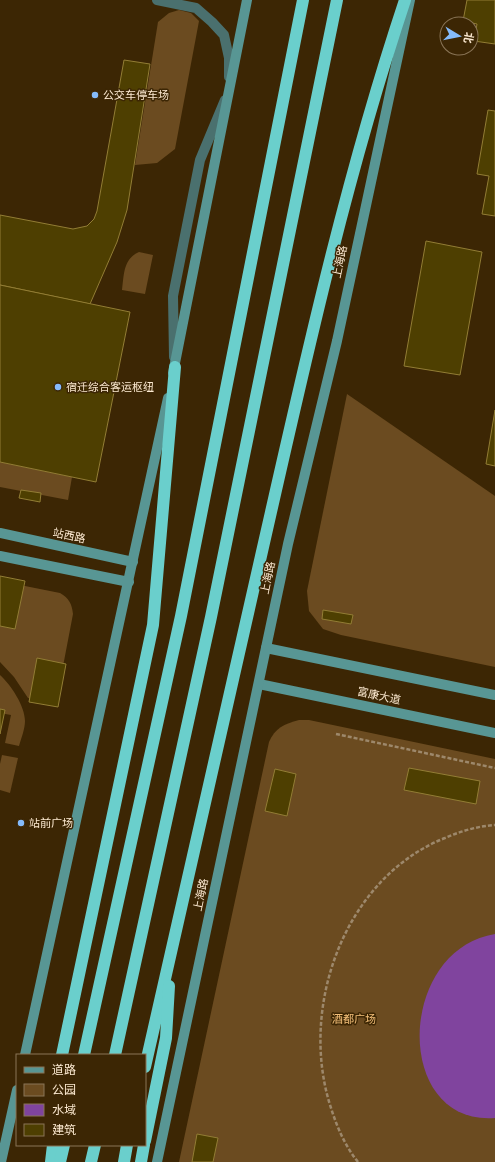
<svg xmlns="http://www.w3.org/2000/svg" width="495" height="1162" font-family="Figtree,'Noto Sans SC',sans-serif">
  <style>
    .green { fill: #6b4b20 }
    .water { fill: #80449e }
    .building { fill: #4e3f01; stroke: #927d35 }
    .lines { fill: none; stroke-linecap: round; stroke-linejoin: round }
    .path { stroke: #9d886b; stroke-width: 2.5; stroke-dasharray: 4 2; stroke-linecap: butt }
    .lane { stroke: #4a706e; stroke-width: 10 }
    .street { stroke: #4a706e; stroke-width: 10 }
    .secondary { stroke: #589694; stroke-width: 10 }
    .highway { stroke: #6acfcc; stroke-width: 12 }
    .poi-dot { fill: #85bbfb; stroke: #3c2604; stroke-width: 1.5 }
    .labels { text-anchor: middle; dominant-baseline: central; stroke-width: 3; stroke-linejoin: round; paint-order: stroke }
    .poi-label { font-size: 11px; fill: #fdead2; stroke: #3c2604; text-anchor: start }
    .street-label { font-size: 11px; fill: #fdead2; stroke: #3c2604 }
    .park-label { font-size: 11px; fill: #f5c07a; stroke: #3c2604 }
  </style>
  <rect width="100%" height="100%" fill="#3c2604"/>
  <g class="green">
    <polygon points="179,10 191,13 199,21 175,149 157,163 135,165 158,22 169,13"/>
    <path d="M139 252 153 255 145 294 122 290C124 275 123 259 139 252Z"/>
    <polygon points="347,394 495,496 495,667 341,635 323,629 309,611 307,591"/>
    <polygon points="0,462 72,477 68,500 0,487"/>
    <path d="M0 581 60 593C69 598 72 604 73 614L56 703 28 698 14 677 0 662Z"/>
    <path d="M0 675C11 685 25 706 25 721 25 729 21 739 19 746L5 743 11 715 0 713Z"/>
    <path d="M299 720H309L495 759V1162H179L269 742C275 728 284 724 299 720Z"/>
    <polygon points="2,755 18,758 10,793 0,790 0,764"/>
  </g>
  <path class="water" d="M495 934V1118C393 1126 396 950 495 934Z"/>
  <g class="building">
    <polygon points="467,0 495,0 495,44 474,41 477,24 463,21"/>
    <polygon points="124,60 150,64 127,210 117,242 90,304 0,285 0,215 73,229 87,226 94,219 97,211"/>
    <polygon points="488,110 495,111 495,216 482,214 489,176 477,174"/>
    <polygon points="426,241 482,252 460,375 404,366"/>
    <polygon points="0,285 130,312 96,482 0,462"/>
    <polygon points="495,410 495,466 486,464"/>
    <polygon points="21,490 41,493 40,502 19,498"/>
    <polygon points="0,576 25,581 15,629 0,626"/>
    <polygon points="323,610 353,615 351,624 322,619"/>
    <polygon points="37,658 66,664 58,707 29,702"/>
    <polygon points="0,709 5,710 0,734"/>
    <polygon points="409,768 480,781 476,804 404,790"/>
    <polygon points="275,769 296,774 287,816 265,811"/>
    <polygon points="197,1134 218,1138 213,1162 192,1162"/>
  </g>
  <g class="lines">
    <g class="path">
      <polyline points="336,734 495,768"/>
      <path d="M358 1162C345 1146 337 1127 331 1108 298 1008 344 878 445 838 461 831 478 826 495 825"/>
    </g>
    <polyline class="lane" points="174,357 173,296 200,160 225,100"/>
    <polyline class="street" points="157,0 196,8 212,22 224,35 229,58 229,77"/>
    <g class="secondary">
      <polyline points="173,373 247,0"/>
      <polyline points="0,533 133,562"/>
      <polyline points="0,556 129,582"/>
      <polyline points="266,648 495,695"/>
      <polyline points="259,684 495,733"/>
      <polyline points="25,1055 168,398"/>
      <polyline points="1,1162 17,1090"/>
      <polyline points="157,1162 288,544 337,341 410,0"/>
    </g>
    <g class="highway">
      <polyline points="62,1055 153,625 175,367"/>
      <polyline points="84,1055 181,616 303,0"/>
      <polyline points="115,1055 211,617 337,0"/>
      <path d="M145 1067C187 882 229 697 271 512 310 340 349 168 405 0"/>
      <polyline points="145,1141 166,1038 169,986"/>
      <polyline points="51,1162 53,1145"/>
      <polyline points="60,1162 64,1145"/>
      <polyline points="91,1162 95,1145"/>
      <polyline points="124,1162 127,1145"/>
      <polyline points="141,1162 144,1145"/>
    </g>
  </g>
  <g class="poi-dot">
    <circle cx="95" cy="95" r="4"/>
    <circle cx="58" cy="387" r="4"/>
    <circle cx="21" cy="823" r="4"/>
  </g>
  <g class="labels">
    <g class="poi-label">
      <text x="103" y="95">公交车停车场</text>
      <text x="66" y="387">宿迁综合客运枢纽</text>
      <text x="29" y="823">站前广场</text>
    </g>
    <g class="street-label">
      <text transform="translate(340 262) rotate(-78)">上海路</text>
      <text transform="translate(69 536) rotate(12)">站西路</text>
      <text transform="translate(268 578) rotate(-78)">上海路</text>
      <text transform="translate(379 696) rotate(12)">富康大道</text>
      <text transform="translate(201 895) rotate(-78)">上海路</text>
    </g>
    <g class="park-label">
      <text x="354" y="1019">酒都广场</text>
    </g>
  </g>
  <rect x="16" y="1054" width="130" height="92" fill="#3c2604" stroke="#897456"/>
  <rect x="24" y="1067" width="20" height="6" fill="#589694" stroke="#897456"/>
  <text x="52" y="1074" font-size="12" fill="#fdead2">道路</text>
  <rect x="24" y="1084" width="20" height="12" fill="#6b4b20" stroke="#897456"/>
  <text x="52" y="1094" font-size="12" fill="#fdead2">公园</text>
  <rect x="24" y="1104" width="20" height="12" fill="#80449e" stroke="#897456"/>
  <text x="52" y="1114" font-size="12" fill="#fdead2">水域</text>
  <rect x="24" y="1124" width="20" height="12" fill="#4e3f01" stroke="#897456"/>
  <text x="52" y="1134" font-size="12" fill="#fdead2">建筑</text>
  <g transform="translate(459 36) rotate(100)"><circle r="19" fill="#3c2604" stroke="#897456"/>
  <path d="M0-3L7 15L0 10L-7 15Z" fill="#85bbfb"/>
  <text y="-6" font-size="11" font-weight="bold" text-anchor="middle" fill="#fdead2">北</text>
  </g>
</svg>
